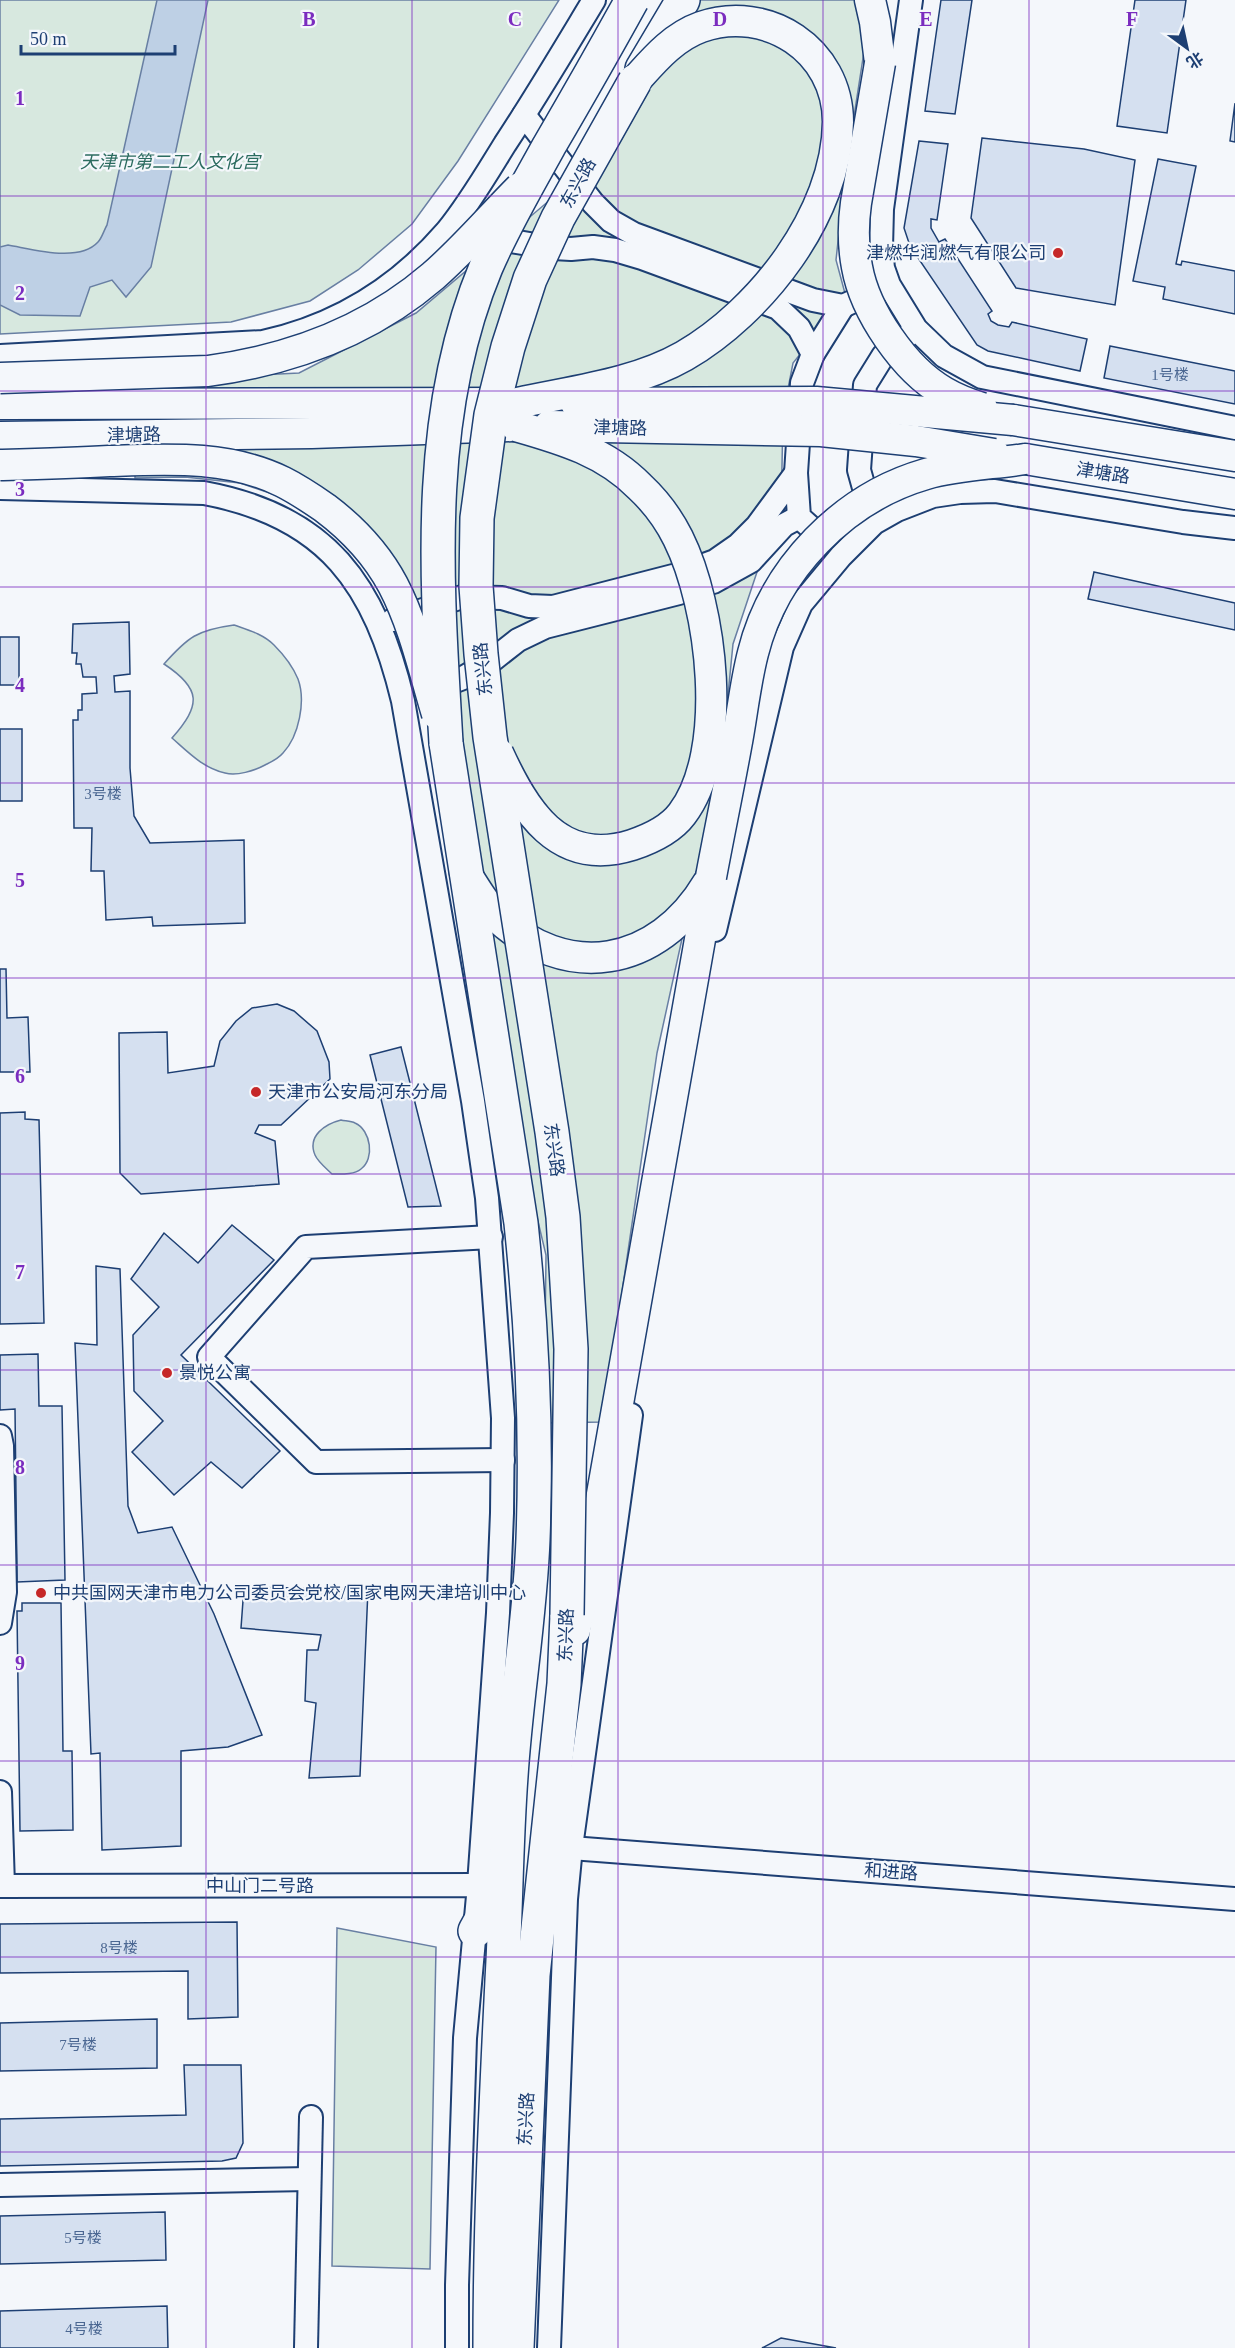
<svg xmlns="http://www.w3.org/2000/svg" width="1235" height="2348" font-family="'Times New Roman','Noto Sans SC',serif">
  <style>
    .green { fill: #d7e8df; stroke: #687fa3; stroke-width: 1.5 }
    .water { fill: #bed0e5; stroke: #687fa3; stroke-width: 1.5 }
    .building { fill: #d5e0f0; stroke: #1d3f73; stroke-width: 1.5 }
    .lines { fill: none; stroke-linecap: round; stroke-linejoin: round }
    .minor-casing { stroke: #1d3f73; stroke-width: 26 }
    .major-casing { stroke: #1d3f73; stroke-width: 33 }
    .highway-casing { stroke: #1d3f73; stroke-width: 36 }
    .minor { stroke: #f4f7fb; stroke-width: 22 }
    .major { stroke: #f4f7fb; stroke-width: 30 }
    .highway { stroke: #f4f7fb; stroke-width: 33 }
    .major-bridge-casing { stroke: #1d3f73; stroke-width: 33; stroke-linecap: butt }
    .highway-bridge-casing { stroke: #1d3f73; stroke-width: 36; stroke-linecap: butt }
    .major-bridge { stroke: #f4f7fb; stroke-width: 30 }
    .highway-bridge { stroke: #f4f7fb; stroke-width: 33 }
    .grid { fill: none; stroke: #7b2cbf; stroke-width: 1.5; stroke-opacity: 0.55 }
    .poi-dot { fill: #c62828; stroke: #f4f7fb; stroke-width: 2 }
    .labels { text-anchor: middle; dominant-baseline: central; stroke-width: 4.5; stroke-linejoin: round; paint-order: stroke }
    .number-label { font-size: 15px; fill: #4b6792 }
    .park-label { font-size: 18px; font-style: italic; fill: #2c6c60; stroke: #f4f7fb }
    .street-label { font-size: 18px; fill: #1d3f73; stroke: #f4f7fb }
    .poi-label { font-size: 18px; fill: #1d3f73; stroke: #f4f7fb; text-anchor: start }
    .grid-label { font-size: 20px; text-anchor: middle; font-weight: bold; fill: #7b2cbf; stroke: #f4f7fb; stroke-width: 4.5; stroke-linejoin: round; paint-order: stroke }
  </style>
  <rect width="100%" height="100%" fill="#f4f7fb"/>
  <g class="green">
    <polygon points="0,0 559,0 458,161 412,224 358,270 310,301 231,322 0,334"/>
    <polygon points="700,0 872,0 846,168 836,260 846,297 793,363 783,414 781,518 759,566 733,644 722,756 657,1053 603,1422 544,1423 546,1255 512,1112 451,745 393,613 365,567 330,531 287,499 240,483 185,477 135,478 137,381 299,373 416,313 621,140"/>
    <path d="M234 625C248 630 263 634 274 645 283 654 293 667 298 679 306 701 299 736 283 753 278 759 271 762 265 765 254 771 237 776 225 773 203 768 188 752 172 738 201 705 202 689 164 664 188 637 197 630 234 625Z"/>
    <path d="M341 1120C345 1121 351 1121 355 1123 371 1130 375 1159 361 1169 354 1175 341 1174 332 1174 327 1169 318 1162 315 1155 307 1136 325 1124 341 1120Z"/>
    <polygon points="337,1928 436,1947 430,2269 332,2266"/>
  </g>
  <path class="water" d="M157 0H208L151 267 126 297 112 280 90 287 80 316 20 315 0 305V247L8 245C32 249 79 263 98 242 102 238 104 230 107 225Z"/>
  <g class="building">
    <polygon points="941,0 972,0 955,114 925,111"/>
    <polygon points="1135,0 1186,0 1167,133 1117,126"/>
    <polygon points="1235,103 1235,142 1230,141"/>
    <polygon points="982,138 1084,149 1135,160 1115,305 1016,288 971,218"/>
    <polygon points="919,141 948,144 937,220 931,219 931,228 939,242 945,239 992,311 988,314 991,321 998,325 1009,327 1012,322 1087,339 1080,371 988,351 977,345 910,246 904,228"/>
    <polygon points="1158,159 1196,166 1176,264 1181,265 1182,261 1235,271 1235,314 1163,299 1165,287 1133,281"/>
    <polygon points="1110,346 1235,371 1235,404 1104,378"/>
    <polygon points="1094,572 1235,603 1235,630 1088,599"/>
    <polygon points="129,622 130,674 114,676 115,692 130,691 130,768 134,816 150,843 244,840 245,923 153,926 152,917 106,920 104,871 91,871 92,828 74,828 73,720 78,720 78,710 82,710 82,694 97,693 96,677 83,677 81,664 76,664 77,653 72,653 73,624"/>
    <rect x="0" y="637" width="19" height="48"/>
    <rect x="0" y="729" width="22" height="72"/>
    <polygon points="0,969 6,969 7,1018 28,1017 30,1072 0,1072"/>
    <polygon points="277,1004 294,1011 317,1031 329,1062 330,1079 281,1125 259,1125 255,1133 275,1141 279,1184 141,1194 120,1173 119,1033 167,1032 168,1073 214,1066 220,1041 236,1021 252,1008"/>
    <polygon points="401,1047 441,1206 408,1207 370,1055"/>
    <polygon points="25,1112 25,1119 39,1120 44,1323 0,1324 0,1113"/>
    <polygon points="232,1225 274,1260 181,1355 280,1451 242,1488 211,1462 174,1495 132,1452 163,1421 134,1391 133,1335 159,1307 131,1279 164,1233 198,1263"/>
    <polygon points="96,1266 120,1269 128,1506 138,1533 172,1527 214,1614 262,1735 228,1747 181,1751 181,1846 102,1850 100,1753 91,1754 75,1343 97,1345"/>
    <polygon points="38,1354 39,1406 62,1406 65,1580 17,1582 15,1409 0,1410 0,1355"/>
    <polygon points="244,1587 368,1589 360,1776 309,1778 316,1703 305,1701 307,1650 318,1650 321,1635 241,1628"/>
    <polygon points="22,1603 61,1603 63,1751 72,1751 73,1830 20,1831 17,1611 22,1611"/>
    <polygon points="237,1922 238,2017 188,2019 188,1971 0,1973 0,1924"/>
    <polygon points="157,2019 157,2068 0,2071 0,2023"/>
    <polygon points="184,2065 241,2065 243,2143 236,2158 222,2161 0,2166 0,2119 186,2115"/>
    <polygon points="165,2212 166,2260 0,2264 0,2216"/>
    <polygon points="167,2306 168,2348 0,2348 0,2311"/>
    <polygon points="781,2338 836,2348 762,2348"/>
  </g>
  <g class="lines">
    <g class="minor-casing">
      <g id="minor">
        <polyline points="911,0 882,209 881,248 883,268 889,285 916,329 944,356 982,377 1235,428"/>
        <polyline points="524,115 593,203 611,221 634,234 813,300 843,306 880,289"/>
        <polyline points="487,237 553,248 571,249 593,247 615,250 642,258 778,308 799,328 813,354"/>
        <path d="M0 356 263 342C336 326 398 288 447 231 469 204 487 173 505 144 536 97 565 48 594 0"/>
        <path d="M0 488 204 493C328 516 375 585 403 701L473 1101 487 1198 503 1418 502 1513 498 1613 479 1885 465 2038 457 2285V2348"/>
        <polyline points="871,513 859,470 865,385 883,356 907,336"/>
        <polyline points="809,526 799,517 796,473 802,383 813,354 843,306"/>
        <polyline points="393,620 462,597 502,598 529,606 553,607 677,575 715,561 738,545 757,526 796,473"/>
        <polyline points="430,691 463,678 490,662 518,640 545,627 679,593 713,582 751,561 784,525 799,517"/>
        <polyline points="715,930 782,647 801,604 841,556 874,523 897,510 933,496 960,492 995,491 1183,522 1235,528"/>
        <polyline points="491,1237 306,1247 209,1357 316,1462 503,1460"/>
        <polyline points="0,1436 2,1446 5,1592 0,1623"/>
        <polyline points="0,1792 3,1886"/>
        <polyline points="558,1847 1235,1899"/>
        <polyline points="0,1886 479,1885 491,1893"/>
        <polyline points="0,2185 309,2179"/>
        <polyline points="306,2348 311,2117"/>
        <polyline points="549,2348 566,1899 571,1847 631,1415"/>
      </g>
    </g>
    <g class="major-casing">
      <g id="major">
        <polyline points="870,0 875,22 880,63"/>
        <polyline points="0,404 518,403"/>
        <polyline points="1013,420 1235,456"/>
        <polyline points="0,437 312,433 513,426"/>
        <polyline points="1025,459 1235,494"/>
        <path d="M465 872C474 886 483 902 494 914 566 984 658 967 708 883"/>
        <polyline points="575,1630 590,1562 711,877"/>
      </g>
    </g>
    <g class="highway-casing">
      <g id="highway">
        <polyline points="642,69 683,0"/>
        <path d="M446 743 521 1223C532 1328 537 1433 533 1539 530 1619 516 1697 511 1776 506 1844 506 1912 502 1980 496 2103 490 2225 490 2348"/>
        <polyline points="475,1931 503,1880"/>
        <polyline points="517,2348 533,1975 564,1684 567,1615"/>
      </g>
    </g>
    <use href="#minor" class="minor"/>
    <use href="#major" class="major"/>
    <use href="#highway" class="highway"/>
    <g class="major-bridge-casing">
      <g id="major-bridge">
        <path d="M880 63 856 203C853 224 853 246 857 267 865 312 905 370 944 392 956 399 969 404 982 408"/>
        <path d="M0 378 208 371C290 360 369 331 433 276 464 249 491 217 520 188"/>
        <path d="M518 403C572 391 635 384 684 356 760 312 837 215 838 122 838 50 767 4 701 27 673 37 654 60 635 81"/>
        <polyline points="576,403 816,402 1013,420"/>
        <polyline points="549,426 821,431 916,441 994,454"/>
        <path d="M0 465C36 464 73 463 109 461 167 459 229 455 283 482 297 489 312 499 325 508 353 529 377 555 393 585 414 625 424 671 437 714"/>
        <path d="M498 753C524 810 558 868 632 845 650 839 670 830 682 814 730 751 712 606 678 538 669 520 655 501 640 487 606 452 562 439 516 426"/>
        <path d="M711 877C719 834 728 791 736 747 742 716 745 684 753 653 774 569 843 498 926 474 957 465 993 464 1025 459"/>
      </g>
    </g>
    <g class="highway-bridge-casing">
      <g id="highway-bridge">
        <path d="M446 743C437 584 423 418 486 267 504 225 527 186 549 146 577 98 605 49 632 0"/>
        <polyline points="567,1615 571,1349 563,1217 552,1132 490,737 481,654 476,586 477,518 491,415 508,347 530,279 558,218 635,81"/>
      </g>
    </g>
    <use href="#major-bridge" class="major-bridge"/>
    <use href="#highway-bridge" class="highway-bridge"/>
  </g>
  <path class="grid" d="M206 0V2348M412 0V2348M618 0V2348M823 0V2348M1029 0V2348M0 196H1235M0 391H1235M0 587H1235M0 783H1235M0 978H1235M0 1174H1235M0 1370H1235M0 1565H1235M0 1761H1235M0 1957H1235M0 2152H1235"/>
  <g class="poi-dot">
    <circle cx="1058" cy="253" r="6"/>
    <circle cx="256" cy="1092" r="6"/>
    <circle cx="167" cy="1373" r="6"/>
    <circle cx="41" cy="1593" r="6"/>
  </g>
  <g class="labels">
    <g class="number-label">
      <text x="1170" y="375">1号楼</text>
      <text x="103" y="794">3号楼</text>
      <text x="119" y="1948">8号楼</text>
      <text x="78" y="2045">7号楼</text>
      <text x="83" y="2238">5号楼</text>
      <text x="84" y="2329">4号楼</text>
    </g>
    <g class="park-label">
      <text x="170" y="162">天津市第二工人文化宫</text>
    </g>
    <g class="street-label">
      <text transform="translate(578 183) rotate(-61)">东兴路</text>
      <text transform="translate(620 428) rotate(1)">津塘路</text>
      <text transform="translate(134 435) rotate(-1)">津塘路</text>
      <text transform="translate(1103 473) rotate(9)">津塘路</text>
      <text transform="translate(483 669) rotate(-96)">东兴路</text>
      <text transform="translate(554 1150) rotate(82)">东兴路</text>
      <text transform="translate(566 1635) rotate(-88)">东兴路</text>
      <text transform="translate(891 1872) rotate(4)">和进路</text>
      <text x="260" y="1886">中山门二号路</text>
      <text transform="translate(526 2119) rotate(-87)">东兴路</text>
    </g>
    <g class="poi-label">
      <text x="1046" y="253" text-anchor="end">津燃华润燃气有限公司</text>
      <text x="268" y="1092">天津市公安局河东分局</text>
      <text x="179" y="1373">景悦公寓</text>
      <text x="53" y="1593">中共国网天津市电力公司委员会党校/国家电网天津培训中心</text>
    </g>
  </g>
  <g class="grid-label">
    <text x="309" y="26">B</text>
    <text x="515" y="26">C</text>
    <text x="720" y="26">D</text>
    <text x="926" y="26">E</text>
    <text x="1132" y="26">F</text>
    <text x="20" y="105">1</text>
    <text x="20" y="300">2</text>
    <text x="20" y="496">3</text>
    <text x="20" y="692">4</text>
    <text x="20" y="887">5</text>
    <text x="20" y="1083">6</text>
    <text x="20" y="1279">7</text>
    <text x="20" y="1474">8</text>
    <text x="20" y="1670">9</text>
  </g>
  <g transform="translate(1187 48) rotate(147)" stroke="#f4f7fb" stroke-width="4.5" paint-order="stroke">
  <path d="M0-4.5L10 22L0 15L-10 22Z" fill="#1d3f73"/>
  <text y="-9" font-size="16" font-weight="bold" text-anchor="middle" fill="#1d3f73">北</text>
  </g>
  <path d="M21 45v9h154v-9" fill="none" stroke="#1d3f73" stroke-width="3"/>
  <text x="30" y="45" font-size="18" fill="#1d3f73" stroke="#f4f7fb" stroke-width="4.5" paint-order="stroke">50 m</text>
</svg>
